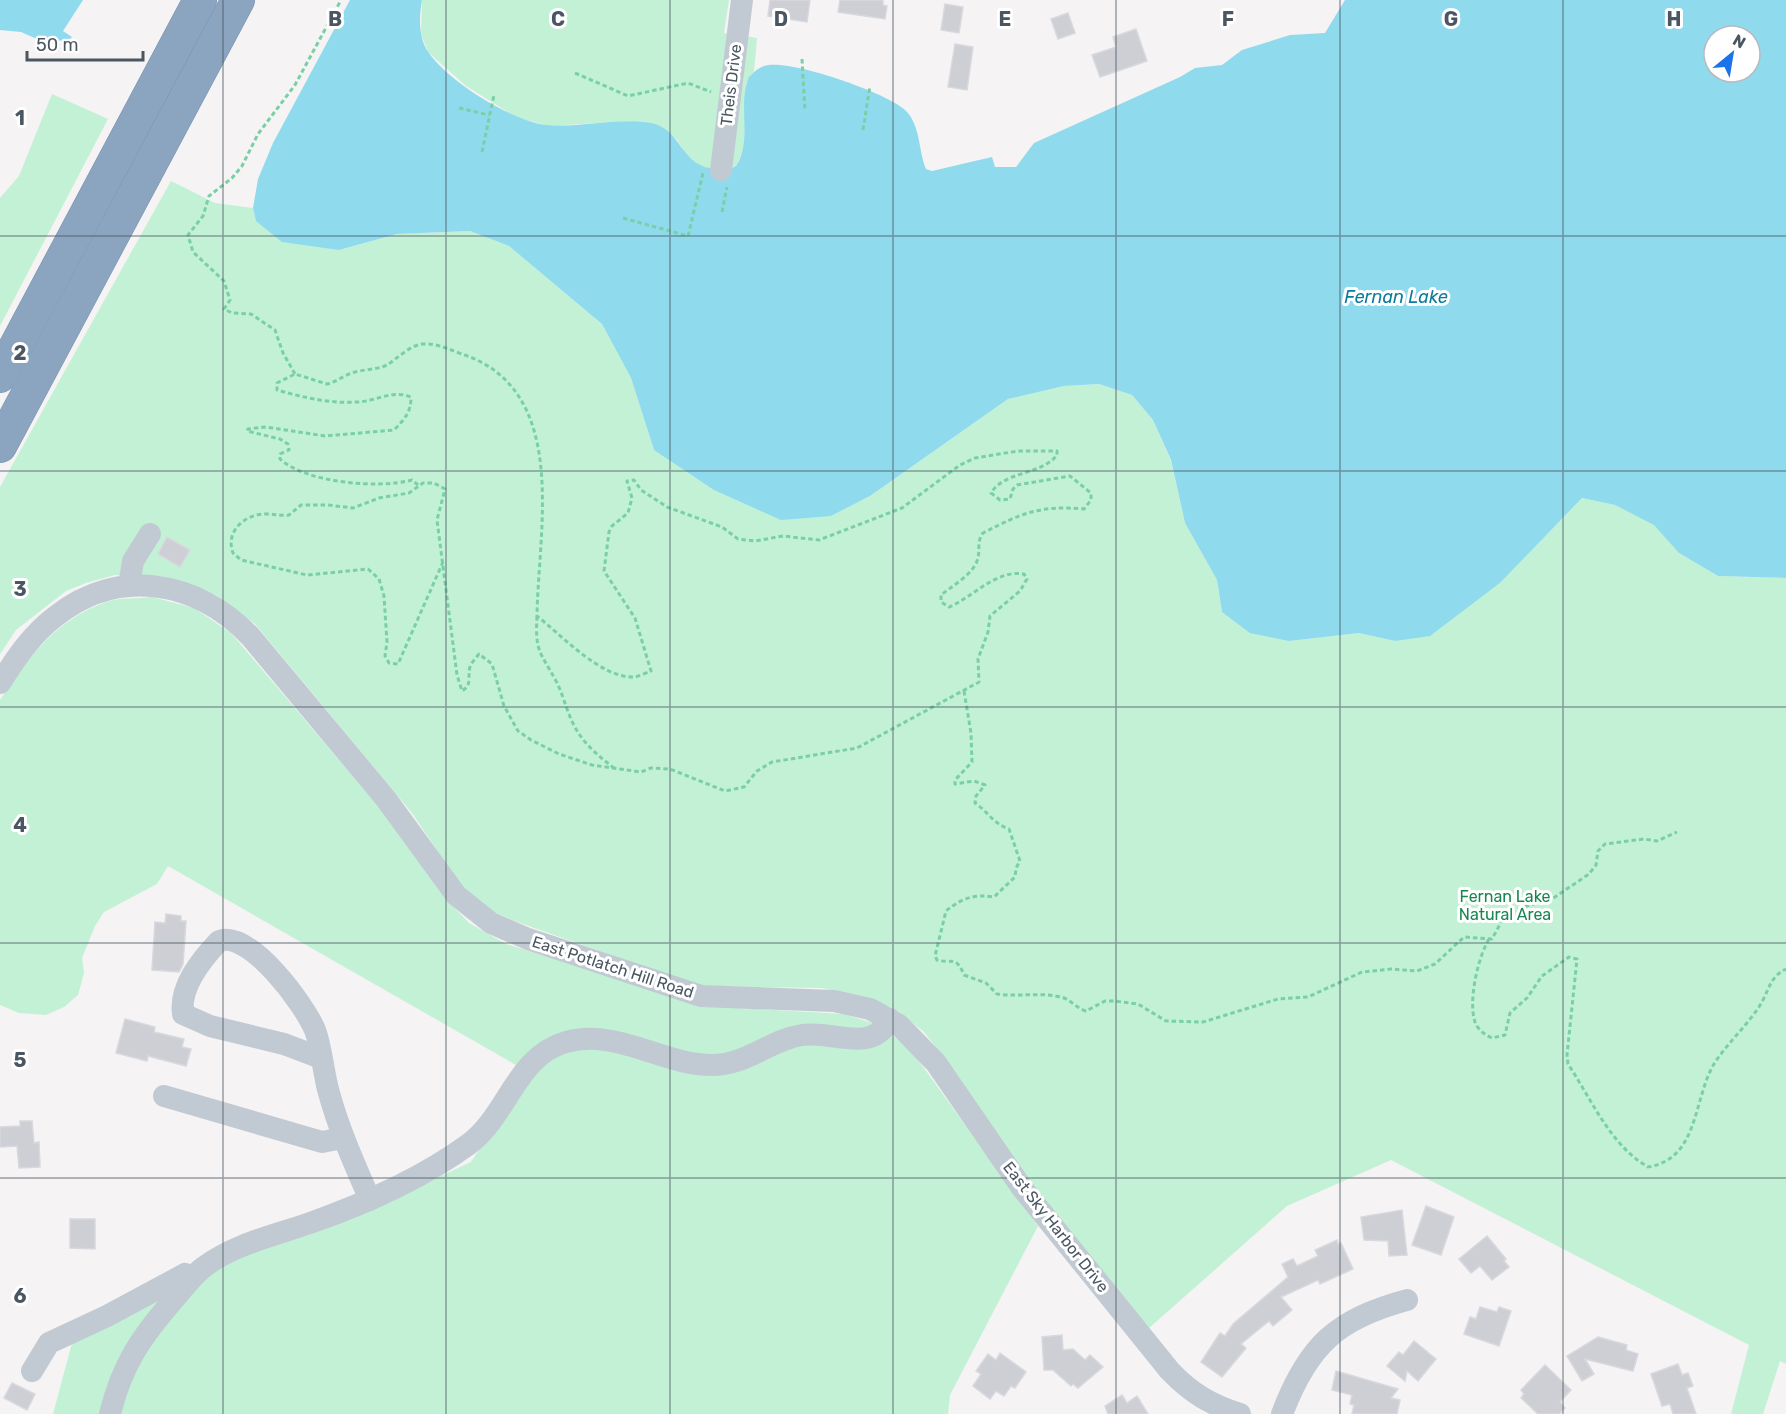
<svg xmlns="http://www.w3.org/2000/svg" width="1786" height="1414" font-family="Rubik,sans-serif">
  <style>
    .green { fill: #c3f1d5 }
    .water { fill: #90daee; fill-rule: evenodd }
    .building { fill: #cdcfd5; stroke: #d7d9de; stroke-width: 1.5 }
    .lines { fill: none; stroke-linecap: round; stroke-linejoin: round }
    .highway-casing { stroke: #7690ad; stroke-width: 34 }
    .path { stroke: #7ad0a6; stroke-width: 3; stroke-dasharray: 4.5 3; stroke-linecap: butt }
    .minor { stroke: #c1cad2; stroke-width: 22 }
    .highway { stroke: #8ba5c1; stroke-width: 33 }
    .grid { fill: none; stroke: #4a5661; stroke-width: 1.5; stroke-opacity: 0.55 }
    .labels { text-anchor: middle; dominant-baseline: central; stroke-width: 6; stroke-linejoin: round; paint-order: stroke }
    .street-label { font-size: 16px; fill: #4a5661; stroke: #fff }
    .park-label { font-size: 16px; fill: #17864f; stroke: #fff }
    .water-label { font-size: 18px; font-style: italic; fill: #0c7c9b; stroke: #fff }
    .grid-label { font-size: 20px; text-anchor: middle; font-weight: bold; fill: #4a5661; stroke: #fff; stroke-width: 6; stroke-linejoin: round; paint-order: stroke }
  </style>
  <rect width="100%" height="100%" fill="#f5f3f3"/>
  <g class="green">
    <polygon points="422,0 729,0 724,33 757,38 754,72 746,84 744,149 736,166 721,170 700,167 688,159 678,141 662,127 630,121 550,126 517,118 466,86 428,52 421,34"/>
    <polygon points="52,94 108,119 0,326 0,198 19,176"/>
    <polygon points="171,181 215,203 253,208 256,221 339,250 397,234 470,231 509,246 602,324 631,378 654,450 831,516 870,496 1008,399 1064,386 1099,384 1132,395 1153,420 1171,461 1185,523 1217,580 1222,612 1289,641 1359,633 1395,641 1501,582 1582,498 1615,505 1655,525 1679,553 1718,576 1786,578 1786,1364 1780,1361 1763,1414 1731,1414 1749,1345 1391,1160 1287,1206 1149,1328 1032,1186 954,1070 924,1032 898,1011 870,998 822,988 700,986 523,924 488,910 461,886 412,813 255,624 216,595 161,576 115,575 86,583 66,591 16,630 0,654 0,487"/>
    <path d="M152 597 194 608 231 633 378 806 444 897 469 923 506 944 705 1006 844 1014 879 1025 911 1050 1038 1226 950 1395 948 1414H53L72 1343 255 1251 351 1218 471 1162 530 1073 168 866 157 884 104 912 95 926 82 958 84 973 78 995 64 1007 46 1015 19 1013 0 1005V700C30 656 54 621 106 602 119 597 137 599 152 597Z"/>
  </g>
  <g class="water">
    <polygon points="0,0 83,0 63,31 72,37 68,41 37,39 21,32 0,30"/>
    <path d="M350 0H422C419 17 418 38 429 53 448 81 513 122 547 125 579 128 617 117 651 123 680 128 681 164 710 168 720 170 726 171 736 166 753 141 737 105 749 77 753 73 758 68 764 66 788 58 884 92 904 109 921 124 918 150 926 169L932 171 992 157 995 167H1016L1034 143 1180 77 1195 68 1222 65 1242 50 1290 35 1325 33 1345 0H1786V578L1718 576 1679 553 1654 525 1615 505 1582 498 1501 582 1430 636 1395 641 1359 633 1289 641 1250 633 1222 612 1217 580 1185 523 1171 460 1153 420 1132 395 1099 384 1064 386 1008 399 870 496 831 516 781 520 714 490 654 450 631 378 602 324 509 246 470 231 397 234 339 250 282 242 256 221 253 208 258 179 273 143ZM1714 36H1750V72H1714Z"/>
  </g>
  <g class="building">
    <polygon points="770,0 810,0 807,22 768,16"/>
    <polygon points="840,0 883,0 883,5 887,6 885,19 838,12"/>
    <polygon points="945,4 963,7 959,33 941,30"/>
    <polygon points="1068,13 1075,33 1058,39 1051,19"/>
    <polygon points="1136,29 1147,61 1100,77 1092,55 1116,47 1113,37"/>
    <polygon points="955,44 973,47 967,90 948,87"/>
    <polygon points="167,537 190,550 180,567 158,554"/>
    <polygon points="166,914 181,916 181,921 186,921 183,964 179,972 152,970 155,922 165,923"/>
    <polygon points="125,1019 155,1027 154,1032 184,1039 182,1047 191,1049 186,1066 148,1056 147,1061 116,1053"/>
    <polygon points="20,1121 32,1121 34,1143 39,1142 40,1167 19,1168 17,1146 0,1147 0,1127 20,1126"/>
    <polygon points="1426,1206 1454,1217 1441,1255 1412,1245"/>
    <polygon points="1402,1210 1407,1255 1389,1256 1388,1241 1364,1240 1361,1217"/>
    <polygon points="70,1219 95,1219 95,1249 70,1248"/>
    <polygon points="1487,1236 1506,1259 1504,1261 1509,1267 1492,1280 1480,1266 1471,1273 1459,1259"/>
    <polygon points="1337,1240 1338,1244 1341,1243 1353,1269 1320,1284 1318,1280 1281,1297 1292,1310 1273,1326 1269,1321 1241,1344 1246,1348 1222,1377 1201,1362 1220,1333 1225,1336 1233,1324 1288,1277 1282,1264 1293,1259 1297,1266 1318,1256 1315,1250"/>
    <polygon points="1480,1307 1497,1312 1499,1307 1511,1311 1499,1346 1464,1334 1470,1317 1476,1319"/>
    <polygon points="1062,1335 1063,1350 1073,1349 1085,1360 1090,1355 1103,1367 1078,1388 1073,1384 1071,1386 1053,1370 1044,1370 1042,1337"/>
    <polygon points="1598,1337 1627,1345 1626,1350 1638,1354 1633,1371 1585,1359 1594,1374 1582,1381 1567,1356"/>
    <polygon points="1414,1341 1436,1359 1418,1381 1407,1371 1405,1381 1387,1366 1399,1352 1403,1355"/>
    <polygon points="1000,1353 1026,1372 1015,1388 1011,1386 1004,1396 996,1391 990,1399 973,1386 981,1374 976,1371 988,1354 996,1360"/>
    <polygon points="1678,1364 1682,1375 1688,1373 1693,1386 1687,1388 1696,1414 1673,1414 1670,1404 1662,1406 1651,1374"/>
    <polygon points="1545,1365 1571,1390 1560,1402 1565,1408 1559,1414 1538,1414 1521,1398 1524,1394 1521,1390"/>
    <polygon points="1336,1371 1398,1389 1391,1398 1400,1400 1397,1414 1352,1414 1354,1405 1350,1404 1352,1395 1332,1390"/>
    <polygon points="12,1383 35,1394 27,1410 4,1398"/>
    <polygon points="1122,1395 1127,1403 1137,1396 1148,1414 1108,1414 1105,1406"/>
  </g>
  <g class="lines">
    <g class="highway-casing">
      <g id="highway">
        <polyline points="0,376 200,0"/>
        <polyline points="0,446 238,0"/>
      </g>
    </g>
    <g class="path">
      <polyline points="802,59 805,111"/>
      <polyline points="575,73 628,96 688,83 711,92"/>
      <polyline points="459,108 489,115"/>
      <polyline points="863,130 870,86"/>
      <polyline points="482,152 494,95"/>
      <polyline points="722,212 727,187"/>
      <polyline points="623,218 688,236 703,173"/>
      <polyline points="295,374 283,353 275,330 251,314 232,313 224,309 230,300 224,281 193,252 188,235 203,216 209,196 232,178 242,166 258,134 295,85 341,0"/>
      <path d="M418 485 412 480C379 489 306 483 280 459V454L289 450 288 444 280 439 247 431 248 429 266 427 325 436 394 430C405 419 411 412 411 397 391 389 376 402 356 402 330 404 302 397 277 390V383L295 374 327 384C336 382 343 376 352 373 363 369 377 370 387 365 398 358 409 346 422 344 437 343 448 349 462 354 571 390 538 530 537 616 560 634 601 678 633 677 638 677 646 673 651 671L635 618 604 571 609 532 612 526 628 513 632 498 627 481 634 480 641 490 667 507 722 527 738 539 755 541 783 536 819 540 902 508 960 465 975 458 1018 451H1057V455C1042 475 1004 471 991 493L1000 500 1010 499 1013 489 1017 485 1070 476 1091 493V500L1084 509C1040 505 1022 513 983 533 976 542 981 551 977 561 973 574 951 587 941 595V602L949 607C972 598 996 569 1024 574L1027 579 1020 591 990 616 988 632 978 659 979 682 857 748 772 762 757 771 744 787 725 791 670 769 651 768 641 772 592 765 559 754 531 740 518 731 504 706 492 664 479 654C476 658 471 663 470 667 467 677 473 684 462 691L457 675 437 520 445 489 434 483H423L409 493 379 498 353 508 328 505H301L289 515C281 516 274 514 266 514 244 514 225 532 233 553L241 560 307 575 368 569 379 579 384 596 387 642 385 656 389 663 398 664 443 562"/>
      <path d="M537 616C535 653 540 651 556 681 564 696 567 714 576 729 585 745 600 757 615 769"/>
      <path d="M964 691 971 733 972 762 955 780V784L974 781 985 785 976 796 975 803C988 812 994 824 1009 829L1020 861 1016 868 1015 877 994 897C974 894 962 898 946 911L935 956 937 960C952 964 956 955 964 975L986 983 997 994C1019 997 1039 992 1061 997 1070 999 1076 1008 1086 1011L1105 1001H1114L1138 1004 1166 1021 1203 1022 1278 999 1308 997 1362 972 1391 969 1417 971 1435 964 1464 937 1492 939 1504 917 1515 910 1555 897 1589 874 1596 865 1598 851 1605 844 1644 839 1657 841 1677 832"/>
      <path d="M1489 939C1478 957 1468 1001 1475 1022 1478 1030 1485 1035 1492 1038L1505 1035 1510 1013 1527 998 1542 976 1569 957 1577 959 1567 1055 1568 1064C1592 1100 1610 1145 1648 1167 1699 1159 1693 1099 1714 1064 1728 1042 1749 1024 1762 1002 1769 989 1771 976 1786 969"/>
    </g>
    <g class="minor">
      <polyline points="721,170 742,0"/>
      <polyline points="129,586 133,561 150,534"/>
      <path d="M0 683C16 658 32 634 56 616 119 566 197 581 250 636L386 799 456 895 491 923 528 939 701 996 834 1001 870 1009 899 1025 936 1063 1022 1188 1170 1371C1191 1393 1211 1405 1240 1414"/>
      <path d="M321 1058 284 1044 210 1026 183 1014C179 987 201 960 219 941 250 930 304 1004 315 1030 322 1049 323 1072 329 1093 339 1130 355 1165 370 1200"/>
      <polyline points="164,1096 322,1142 343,1138"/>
      <polyline points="32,1371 49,1343 107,1316 185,1274 190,1278"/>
      <path d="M110 1414C122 1364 142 1336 175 1298 184 1288 193 1275 204 1267 234 1244 276 1235 310 1223 367 1203 421 1179 469 1144 508 1115 516 1056 566 1042 617 1028 663 1065 712 1065 747 1065 770 1040 802 1035 834 1030 871 1055 890 1019"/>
      <path d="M1282 1414C1308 1345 1337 1319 1407 1300"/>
    </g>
    <use href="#highway" class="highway"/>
  </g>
  <path class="grid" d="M223 0V1414M446 0V1414M670 0V1414M893 0V1414M1116 0V1414M1340 0V1414M1563 0V1414M0 236H1786M0 471H1786M0 707H1786M0 943H1786M0 1178H1786"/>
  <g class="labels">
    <g class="street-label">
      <text transform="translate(731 85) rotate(-83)">Theis Drive</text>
      <text transform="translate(613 967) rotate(18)">East Potlatch Hill Road</text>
      <text transform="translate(1056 1227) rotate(52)">East Sky Harbor Drive</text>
    </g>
    <g class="park-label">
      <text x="1505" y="896">Fernan Lake<tspan x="1505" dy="18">Natural Area</tspan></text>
    </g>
    <g class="water-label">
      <text x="1396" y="297">Fernan Lake</text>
    </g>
  </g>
  <g class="grid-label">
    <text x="335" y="26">B</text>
    <text x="558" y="26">C</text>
    <text x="781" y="26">D</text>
    <text x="1005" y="26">E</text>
    <text x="1228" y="26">F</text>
    <text x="1451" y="26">G</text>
    <text x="1674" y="26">H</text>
    <text x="20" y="125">1</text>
    <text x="20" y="360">2</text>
    <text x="20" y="596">3</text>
    <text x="20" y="832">4</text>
    <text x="20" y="1067">5</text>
    <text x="20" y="1303">6</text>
  </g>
  <g transform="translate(1732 54) rotate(30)"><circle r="28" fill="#ffffff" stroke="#b7bbc0" stroke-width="1.5"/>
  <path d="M0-4.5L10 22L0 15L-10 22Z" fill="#1a73e8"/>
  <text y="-9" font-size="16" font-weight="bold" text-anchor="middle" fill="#4a5661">N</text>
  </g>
  <path d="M27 51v9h116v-9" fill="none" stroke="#4a5661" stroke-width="3"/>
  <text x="36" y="51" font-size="18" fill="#4a5661" stroke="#ffffff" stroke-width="4.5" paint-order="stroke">50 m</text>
</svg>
